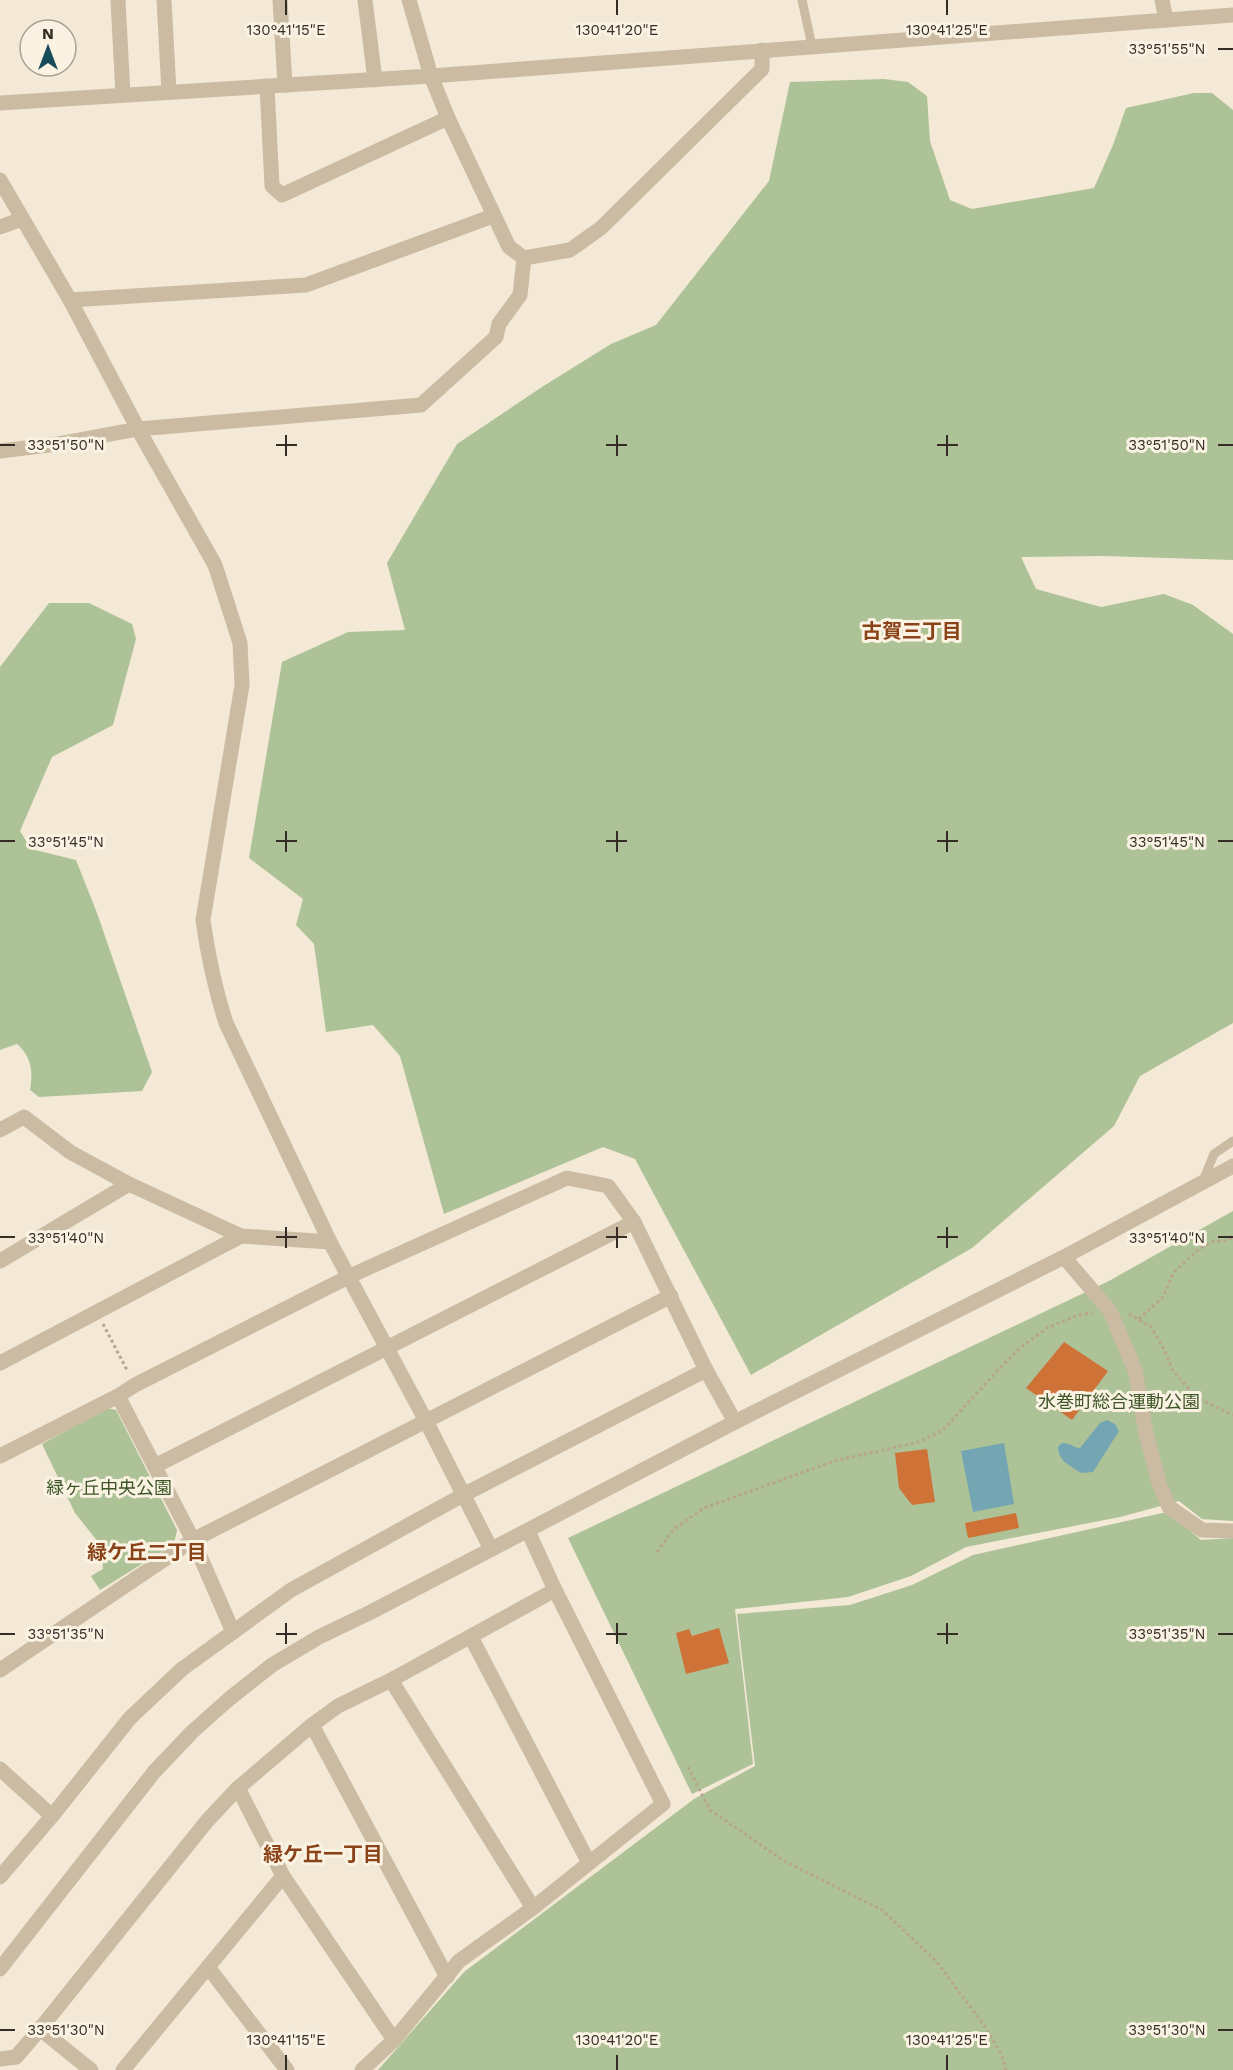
<svg xmlns="http://www.w3.org/2000/svg" width="1233" height="2070" font-family="'Work Sans','Noto Sans JP',sans-serif">
  <style>
    .green { fill: #adc296 }
    .water { fill: #73a6b2 }
    .building { fill: #cf7238 }
    .lines { fill: none; stroke-linecap: round; stroke-linejoin: round }
    .path { stroke: #b7a58c; stroke-width: 3; stroke-dasharray: 3 3; stroke-linecap: butt }
    .service { stroke: #cbbba2; stroke-width: 9 }
    .minor { stroke: #cbbba2; stroke-width: 15 }
    .tertiary { stroke: #cbbba2; stroke-width: 15 }
    .ticks { fill: none; stroke: #352c25; stroke-width: 2 }
    .labels { text-anchor: middle; dominant-baseline: central; stroke-width: 6; stroke-linejoin: round; paint-order: stroke }
    .park-label { font-size: 18px; fill: #3e5527; stroke: #faf3e3 }
    .neighbourhood-label { font-size: 20px; font-weight: bold; fill: #8a4318; stroke: #faf3e3 }
    .ticks-label { font-size: 15px; text-anchor: middle; fill: #352c25; stroke: #faf3e3; stroke-width: 6; stroke-linejoin: round; paint-order: stroke }
  </style>
  <rect width="100%" height="100%" fill="#f3e9d6"/>
  <g class="green">
    <polygon points="884,79 908,82 927,96 930,141 950,200 972,209 1094,188 1113,145 1126,108 1194,93 1212,93 1233,110 1233,560 1103,556 1021,557 1036,589 1101,607 1164,594 1193,605 1233,634 1233,1023 1140,1076 1114,1126 972,1248 751,1375 635,1159 603,1147 444,1214 400,1056 373,1025 326,1032 314,944 296,925 303,899 249,858 282,662 348,632 405,630 387,563 457,444 542,387 611,344 656,325 769,181 790,82"/>
    <path d="M49 603H89L132 624 136 639 113 725 52 757 20 831 31 849 76 860 97 913 152 1072 142 1091 39 1097 30 1090C33 1072 32 1057 17 1044L0 1050V667Z"/>
    <polygon points="1233,1211 1233,1521 1202,1519 1179,1501 1120,1517 966,1547 911,1576 848,1597 735,1609 753,1764 692,1794 568,1538 1109,1281"/>
    <polygon points="107,1408 116,1410 177,1530 174,1544 100,1590 91,1576 103,1569 102,1547 75,1513 42,1444"/>
    <polygon points="1167,1512 1201,1540 1233,1538 1233,2070 378,2070 464,1972 694,1799 755,1766 737,1614 850,1605 912,1585 973,1555"/>
  </g>
  <g class="water">
    <path d="M1107 1420 1115 1424 1119 1431 1093 1472 1081 1473C1071 1466 1058 1461 1058 1447L1062 1443C1071 1443 1074 1448 1080 1448L1100 1423Z"/>
    <polygon points="1004,1443 1014,1504 973,1512 961,1451"/>
  </g>
  <g class="building">
    <polygon points="1064,1342 1108,1371 1072,1420 1026,1388"/>
    <polygon points="927,1449 935,1502 912,1505 899,1488 895,1453"/>
    <polygon points="1016,1513 1019,1528 968,1538 965,1523"/>
    <polygon points="719,1628 729,1663 686,1674 676,1633 689,1629 692,1636"/>
  </g>
  <g class="lines">
    <g class="path">
      <polyline points="1129,1314 1151,1327 1164,1349 1173,1371 1196,1397 1233,1415"/>
      <polyline points="1139,1319 1163,1297 1174,1272 1198,1250 1212,1242 1225,1241 1233,1237"/>
      <polyline points="103,1324 128,1372"/>
      <polyline points="657,1552 674,1529 704,1508 834,1461 919,1442 943,1430 998,1370 1020,1348 1047,1328 1078,1315 1092,1313"/>
      <polyline points="688,1767 710,1810 784,1861 882,1910 936,1961 984,2025 1002,2056 1006,2070"/>
    </g>
    <g class="service">
      <polyline points="802,0 812,46"/>
      <polyline points="1203,1181 1214,1154 1233,1141"/>
    </g>
    <g class="minor">
      <polyline points="118,0 123,95"/>
      <polyline points="164,0 169,92"/>
      <polyline points="280,0 285,85"/>
      <polyline points="365,0 375,80"/>
      <polyline points="409,0 431,76 448,118 509,247 524,258 570,250 601,228 762,69 762,50"/>
      <polyline points="1162,0 1166,20"/>
      <polyline points="267,86 272,186 282,195 448,118"/>
      <polyline points="0,227 22,219"/>
      <polyline points="70,300 306,285 493,216"/>
      <polyline points="0,451 57,444 138,429 421,405 496,337 499,324 520,295 524,258"/>
      <polyline points="0,1130 24,1117 70,1152 129,1184 241,1236 330,1242"/>
      <polyline points="1064,1257 1110,1311 1135,1370 1146,1433 1159,1483 1169,1507 1202,1530 1233,1531"/>
      <polyline points="0,1261 129,1184"/>
      <polyline points="0,1363 241,1236"/>
      <polyline points="118,1396 193,1540 233,1632"/>
      <polyline points="0,1456 118,1396 135,1385 350,1276 567,1178 608,1186 634,1222 706,1370 735,1422"/>
      <polyline points="155,1466 634,1222"/>
      <polyline points="471,1637 589,1863"/>
      <polyline points="0,1670 193,1540 671,1296"/>
      <polyline points="391,1680 533,1908"/>
      <polyline points="312,1725 447,1977"/>
      <polyline points="0,1769 52,1816 130,1718 182,1669 291,1590 463,1495 706,1370"/>
      <polyline points="238,1788 283,1876 394,2040"/>
      <polyline points="0,1877 52,1816"/>
      <polyline points="208,1967 287,2070"/>
      <polyline points="40,2029 91,2070"/>
      <polyline points="0,2059 16,2057 40,2029 207,1821 238,1788 312,1725 338,1706 391,1680 555,1590"/>
      <polyline points="123,2070 283,1876"/>
      <polyline points="362,2070 394,2040 459,1961 533,1908 663,1804 555,1590 528,1531"/>
    </g>
    <g class="tertiary">
      <polyline points="0,103 431,76 1233,15"/>
      <path d="M0 180 70 300 138 429 215 565 240 643 242 685 203 920C208 956 215 989 226 1023L330 1242 426 1421 491 1549"/>
      <polyline points="0,1969 154,1772 192,1732 229,1699 272,1665 319,1637 371,1612 735,1422 1064,1257 1233,1166"/>
    </g>
  </g>
  <path class="ticks" d="M286 0V15M617 0V15M947 0V15M1218 49H1233M286 435V456M617 435V456M947 435V456M0 445H15M276 445H297M606 445H627M937 445H958M1218 445H1233M286 831V852M617 831V852M947 831V852M0 841H15M276 841H297M606 841H627M937 841H958M1218 841H1233M286 1227V1248M617 1227V1248M947 1227V1248M0 1237H15M276 1237H297M606 1237H627M937 1237H958M1218 1237H1233M286 1623V1644M617 1623V1644M947 1623V1644M0 1634H15M276 1634H297M606 1634H627M937 1634H958M1218 1634H1233M0 2030H15M1218 2030H1233M286 2055V2070M617 2055V2070M947 2055V2070"/>
  <g class="labels">
    <g class="park-label">
      <text x="1119" y="1401">水巻町総合運動公園</text>
      <text x="109" y="1487">緑ヶ丘中央公園</text>
    </g>
    <g class="neighbourhood-label">
      <text x="912" y="631">古賀三丁目</text>
      <text x="147" y="1552">緑ケ丘二丁目</text>
      <text x="323" y="1854">緑ケ丘一丁目</text>
    </g>
  </g>
  <g class="ticks-label">
    <text x="286" y="35">130°41'15"E</text>
    <text x="617" y="35">130°41'20"E</text>
    <text x="947" y="35">130°41'25"E</text>
    <text x="1167" y="54">33°51'55"N</text>
    <text x="66" y="450">33°51'50"N</text>
    <text x="1167" y="450">33°51'50"N</text>
    <text x="66" y="847">33°51'45"N</text>
    <text x="1167" y="847">33°51'45"N</text>
    <text x="66" y="1243">33°51'40"N</text>
    <text x="1167" y="1243">33°51'40"N</text>
    <text x="66" y="1639">33°51'35"N</text>
    <text x="1167" y="1639">33°51'35"N</text>
    <text x="66" y="2035">33°51'30"N</text>
    <text x="1167" y="2035">33°51'30"N</text>
    <text x="286" y="2045">130°41'15"E</text>
    <text x="617" y="2045">130°41'20"E</text>
    <text x="947" y="2045">130°41'25"E</text>
  </g>
  <g transform="translate(48 48)"><circle r="28" fill="#faf3e3" stroke="#aba397" stroke-width="1.5"/>
  <path d="M0-4.5L10 22L0 15L-10 22Z" fill="#184c59"/>
  <text y="-9" font-size="16" font-weight="bold" text-anchor="middle" fill="#352c25">N</text>
  </g>
</svg>
